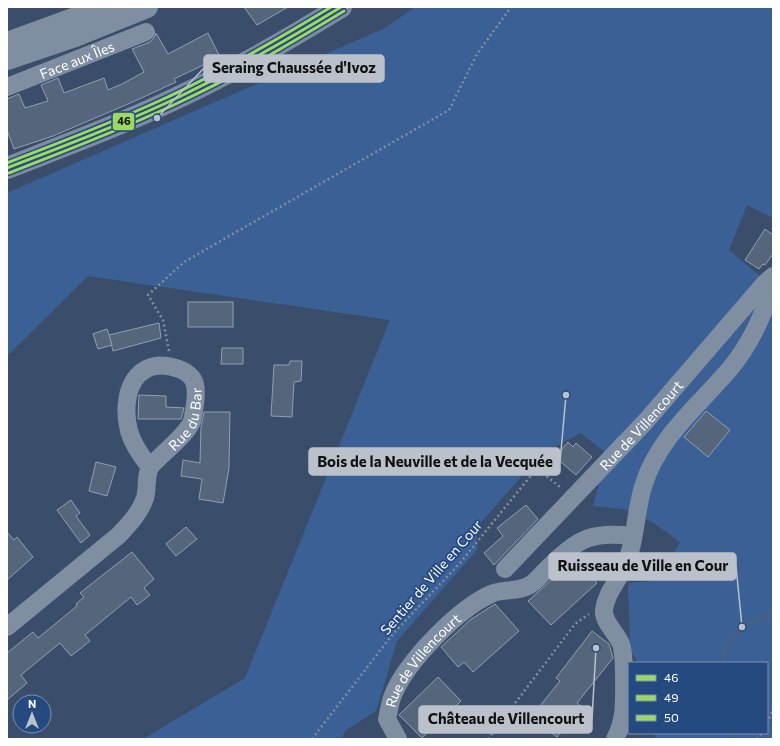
<svg xmlns="http://www.w3.org/2000/svg" width="780" height="746" font-family="Commissioner,sans-serif">
  <style>
    .green { fill: #3a6096 }
    .lines { fill: none; stroke-linecap: round; stroke-linejoin: round }
    .stream { stroke: #455f85; stroke-width: 4.5 }
    .building { fill: #55657c; stroke: #939fb0 }
    .path { stroke: #808ea1; stroke-width: 2.5; stroke-dasharray: 2 3; stroke-linecap: butt }
    .minor { stroke: #808ea1; stroke-width: 18 }
    .major { stroke: #7e8ba0; stroke-width: 22 }
    .highway { stroke: #808ea1; stroke-width: 22 }
    .bus-1-casing { stroke: #254a80; stroke-width: 6 }
    .bus-2-casing { stroke: #254a80; stroke-width: 6 }
    .bus-3-casing { stroke: #254a80; stroke-width: 6 }
    .bus-1 { stroke: #9bd963; stroke-width: 3 }
    .bus-2 { stroke: #9bd963; stroke-width: 3 }
    .bus-3 { stroke: #9bd963; stroke-width: 3 }
    .labels { text-anchor: middle; dominant-baseline: central; stroke-width: 3.5; stroke-linejoin: round; paint-order: stroke }
    .street-label { font-size: 14px; fill: #fff; stroke: #254a80 }
    .leader { fill: none; stroke: #bac1cb; stroke-width: 1.5 }
    .callout-dot { fill: #bac1cb; stroke: #254a80; stroke-width: 1.5 }
    .callout { fill: #bac1cb; stroke: #bac1cb; stroke-width: 1.5 }
    .callout-label { font-size: 15px; text-anchor: middle; font-weight: bold; fill: #111 }
    .line-badge { stroke: #254a80; stroke-width: 1.5 }
    .pale-badge-label { font-size: 11px; text-anchor: middle; font-weight: bold; fill: #111 }
  </style>
  <rect width="100%" height="100%" fill="#3a4e6b"/>
  <polygon class="green" points="415,7 773,7 773,218 747,205 729,250 773,287 773,739 656,739 654,733 767,733 767,663 638,663 630,650 628,583 653,581 671,558 680,542 652,522 623,509 593,506 607,454 581,433 541,454 477,527 477,550 397,641 376,711 346,730 341,739 143,739 245,678 390,320 88,276 7,356 7,193 385,28"/>
  <g class="lines">
    <g class="stream">
      <polyline points="723,663 724,647 742,627 773,612"/>
      <polyline points="731,739 735,733"/>
    </g>
  </g>
  <g class="building">
    <polygon points="244,7 288,7 257,25"/>
    <polygon points="156,33 168,54 208,33 220,57 174,79 176,82 135,101 53,136 14,149 7,130 7,99 19,94 25,108 48,101 41,85 58,78 64,93 104,78 108,90 122,84 144,72 132,49 150,42 154,38"/>
    <polygon points="765,229 773,235 773,254 765,265 763,264 759,269 745,260"/>
    <rect x="188" y="302" width="45" height="25"/>
    <polygon points="159,323 161,338 113,351 109,335"/>
    <polygon points="107,329 112,345 98,349 93,334"/>
    <polygon points="222,348 243,348 243,364 221,364"/>
    <polygon points="290,361 302,361 301,381 294,382 292,417 271,416 274,365 289,365"/>
    <polygon points="139,395 166,396 166,407 184,408 181,419 138,419"/>
    <polygon points="706,411 730,430 708,457 684,437"/>
    <polygon points="204,412 230,412 229,468 223,503 199,499 202,479 181,476 183,460 200,463 201,427"/>
    <polygon points="568,442 573,447 576,443 592,457 576,475 555,457"/>
    <polygon points="96,462 116,467 107,496 89,491"/>
    <polygon points="71,500 80,513 76,516 90,535 81,543 57,510"/>
    <polygon points="526,505 538,519 494,565 484,553 503,536 497,528"/>
    <polygon points="186,527 197,539 176,556 166,544"/>
    <polygon points="7,532 14,540 17,537 33,557 7,580"/>
    <polygon points="132,552 154,579 144,588 150,595 137,605 131,597 85,635 90,641 71,656 60,643 21,675 27,683 7,700 7,653 33,632 38,638 77,606 76,604 84,597 80,593"/>
    <polygon points="574,559 597,583 551,625 528,601"/>
    <polygon points="495,604 519,631 473,672 464,662 458,667 441,647 470,620"/>
    <polygon points="592,631 609,644 613,658 577,703 581,706 557,737 531,717 560,681 556,678"/>
    <polygon points="438,677 461,701 422,738 399,715"/>
  </g>
  <g class="lines">
    <g class="path">
      <polyline points="169,351 163,320 148,295 184,262 449,110 477,54 511,7"/>
      <polyline points="767,723 773,710"/>
      <polyline points="312,739 392,635 460,563 537,468 561,488"/>
      <polyline points="488,739 575,624 589,614"/>
      <polyline points="757,739 762,733"/>
    </g>
    <g class="minor">
      <path id="s1" d="M7 87 146 32"/>
      <path id="s2" d="M505 569 646 421 764 284 773 276"/>
      <path id="s3" d="M7 627 119 535C129 524 140 513 145 498 148 489 145 474 151 466 161 454 187 435 192 421 194 412 197 394 195 385 194 377 185 371 179 369 134 353 120 396 129 431 133 445 141 456 150 467"/>
      <path id="s4" d="M398 739 387 719C389 711 390 702 393 695 407 661 458 609 491 594 503 588 517 593 530 585 537 581 543 572 550 566 579 538 592 531 633 536"/>
      <path d="M615 739C618 733 621 726 622 719 625 708 625 654 621 644 617 633 603 623 604 610 606 593 618 581 625 566 636 541 635 513 643 487 657 439 697 407 728 371 750 346 762 317 773 286"/>
    </g>
    <path class="major" d="M7 168C66 145 125 123 181 96 236 70 289 39 341 7"/>
    <g class="highway">
      <polyline points="7,43 106,7"/>
      <polyline points="7,59 75,36 147,7"/>
    </g>
    <g class="bus-1-casing">
      <path id="bus-1" d="M7 168C66 145 125 123 181 96 236 69 289 39 341 7"/>
    </g>
    <g class="bus-2-casing">
      <path id="bus-2" d="M9 173C67 150 126 128 182 101 238 75 291 43 344 11"/>
    </g>
    <g class="bus-3-casing">
      <path id="bus-3" d="M7 163C58 143 109 124 159 101 218 74 275 41 331 7"/>
    </g>
    <use href="#bus-1" class="bus-1"/>
    <use href="#bus-2" class="bus-2"/>
    <use href="#bus-3" class="bus-3"/>
  </g>
  <g class="labels">
    <g class="street-label">
      <text stroke="none"><textPath href="#s1" startOffset="75">Face aux Îles</textPath></text>
      <text stroke="none"><textPath href="#s3" startOffset="284">Rue du Bar</textPath></text>
      <text stroke="none"><textPath href="#s2" startOffset="198">Rue de Villencourt</textPath></text>
      <text transform="translate(431 577) rotate(-49)">Sentier de Ville en Cour</text>
      <text stroke="none"><textPath href="#s4" startOffset="93">Rue de Villencourt</textPath></text>
    </g>
  </g>
  <path class="leader" d="M157 118L204 68M566 395L560 462M742 627L736 566M596 648L592 719"/>
  <g class="callout-dot">
    <circle cx="157" cy="118" r="4"/>
    <circle cx="566" cy="395" r="4"/>
    <circle cx="742" cy="627" r="4"/>
    <circle cx="596" cy="648" r="4"/>
  </g>
  <g class="callout">
    <rect x="204" y="55" width="180" height="27" rx="4"/>
    <rect x="309" y="448" width="251" height="27" rx="4"/>
    <rect x="549" y="553" width="187" height="27" rx="4"/>
    <rect x="419" y="706" width="173" height="27" rx="4"/>
  </g>
  <g class="callout-label">
    <text x="294" y="73">Seraing Chaussée d'Ivoz</text>
    <text x="435" y="467">Bois de la Neuville et de la Vecquée</text>
    <text x="643" y="571">Ruisseau de Ville en Cour</text>
    <text x="506" y="724">Château de Villencourt</text>
  </g>
  <rect class="line-badge" x="112" y="112" width="23" height="19" rx="4" fill="#9bd963"/>
  <g class="pale-badge-label">
    <text x="124" y="125">46</text>
  </g>
  <rect width="780" height="746" fill="none" stroke="#ffffff" stroke-width="16"/>
  <rect x="628" y="662" width="140" height="72" fill="#254a80" stroke="#7c92b3"/>
  <rect x="636" y="675" width="20" height="6" fill="#9bd963" stroke="#7c92b3"/>
  <text x="664" y="682" font-size="12" fill="#ffffff">46</text>
  <rect x="636" y="695" width="20" height="6" fill="#9bd963" stroke="#7c92b3"/>
  <text x="664" y="702" font-size="12" fill="#ffffff">49</text>
  <rect x="636" y="715" width="20" height="6" fill="#9bd963" stroke="#7c92b3"/>
  <text x="664" y="722" font-size="12" fill="#ffffff">50</text>
  <g transform="translate(32 714)"><circle r="19" fill="#254a80" stroke="#7c92b3"/>
  <path d="M0-3L7 15L0 10L-7 15Z" fill="#bac1cb"/>
  <text y="-6" font-size="11" font-weight="bold" text-anchor="middle" fill="#ffffff">N</text>
  </g>
</svg>
